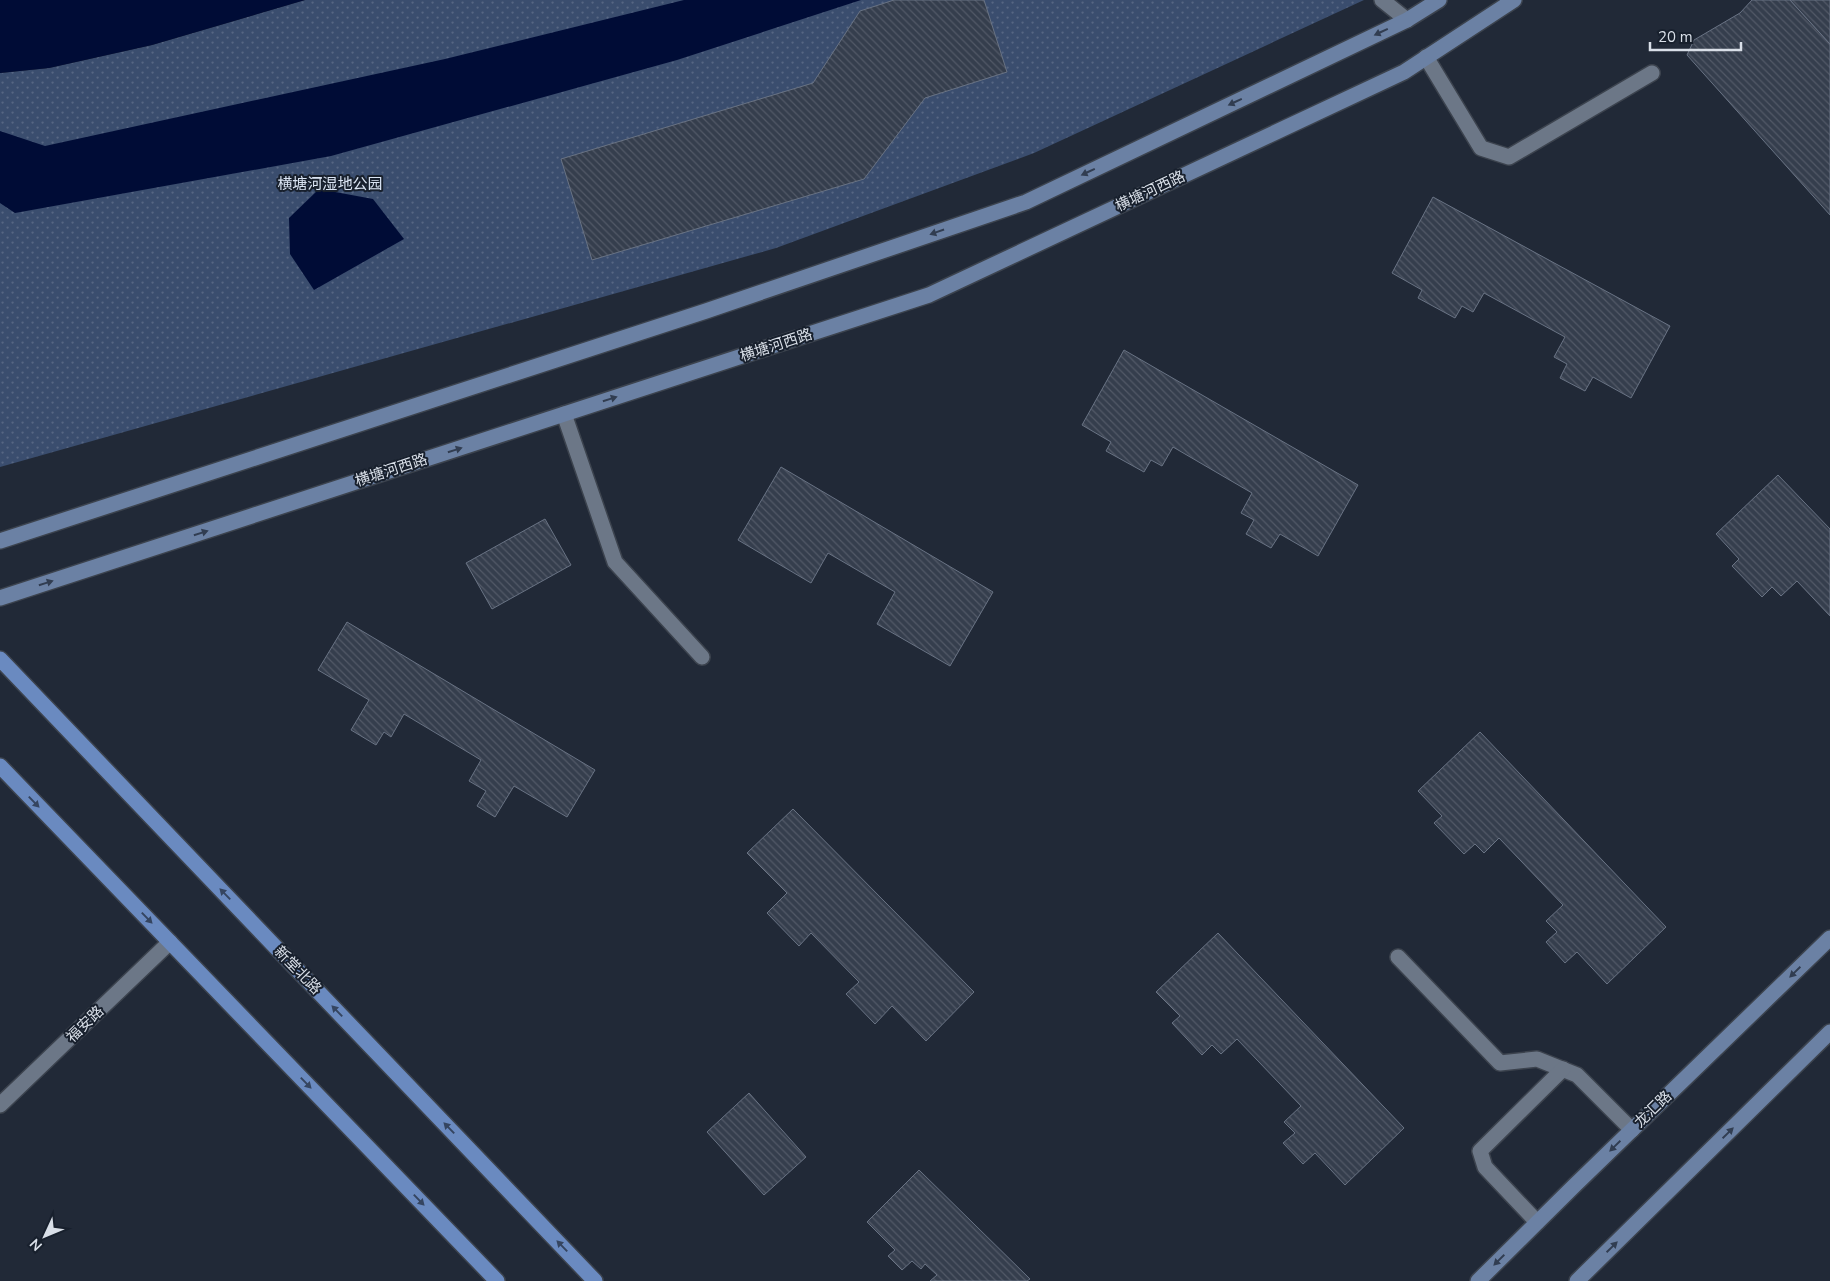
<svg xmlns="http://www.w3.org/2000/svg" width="1830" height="1281" font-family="'Nunito Sans','Noto Sans SC',sans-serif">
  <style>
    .park { fill: url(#park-dots) }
    .water { fill: #000c36 }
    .building { fill: url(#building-back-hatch); stroke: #697384 }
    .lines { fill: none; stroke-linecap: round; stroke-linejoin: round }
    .lane-casing { stroke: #3c434e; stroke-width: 18 }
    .street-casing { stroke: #3c434e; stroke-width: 18 }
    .secondary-casing { stroke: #3c434e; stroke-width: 18 }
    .primary-casing { stroke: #3c434e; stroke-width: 18 }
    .lane { stroke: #6c7787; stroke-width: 15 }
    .street { stroke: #6c7787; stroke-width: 15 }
    .secondary { stroke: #6b81a4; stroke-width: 15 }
    .primary { stroke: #6a8ac0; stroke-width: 15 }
    .oneway { fill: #313d51 }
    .oneway2 { fill: #354560 }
    .labels { text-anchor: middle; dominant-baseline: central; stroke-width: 4; stroke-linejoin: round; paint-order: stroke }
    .park-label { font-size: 15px; fill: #dbe5f4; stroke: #18202d }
    .street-label { font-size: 15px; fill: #d9dfe8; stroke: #18202d }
  </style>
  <defs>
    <pattern id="park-dots" width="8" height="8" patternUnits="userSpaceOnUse" patternTransform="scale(1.25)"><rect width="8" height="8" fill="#3a4d6e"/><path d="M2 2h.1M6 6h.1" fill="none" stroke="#566683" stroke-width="1.8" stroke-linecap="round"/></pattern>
    <pattern id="building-back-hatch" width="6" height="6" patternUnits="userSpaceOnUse" patternTransform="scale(1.25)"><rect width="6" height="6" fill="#353e4d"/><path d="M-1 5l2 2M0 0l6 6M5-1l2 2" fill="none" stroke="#525967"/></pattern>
  </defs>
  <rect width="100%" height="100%" fill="#212937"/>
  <polygon class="park" points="305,0 1364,0 1034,153 776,248 0,467 0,73 49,68 152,45"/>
  <g class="water">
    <polygon points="0,0 305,0 152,45 49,68 0,73"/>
    <polygon points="684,0 861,0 677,60 331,156 15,213 0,203 0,131 45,146 445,59"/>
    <polygon points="319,189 373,199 404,239 314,290 290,254 289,218"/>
  </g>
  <g class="building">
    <polygon points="894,0 984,0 1007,72 925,98 864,179 592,260 561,159 813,83 860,11"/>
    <polygon points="1752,0 1790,0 1830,44 1830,215 1687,55 1694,40 1740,13"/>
    <polygon points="1790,0 1830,0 1830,44"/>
    <polygon points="1433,197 1670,326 1631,398 1593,377 1585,391 1560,378 1567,364 1554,357 1565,337 1484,293 1473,312 1462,306 1455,318 1418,298 1422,290 1392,273"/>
    <polygon points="1124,350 1358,485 1318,556 1280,534 1271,548 1246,534 1254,520 1241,513 1252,493 1173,447 1162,466 1151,460 1144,472 1106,451 1111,442 1082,425"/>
    <polygon points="781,467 993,592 950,666 877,624 895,592 828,553 811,583 738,540"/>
    <polygon points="1778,475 1830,529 1830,616 1797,581 1781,596 1772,587 1762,597 1732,566 1739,559 1716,534"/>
    <polygon points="545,519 571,565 492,609 466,563"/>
    <polygon points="347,622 595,770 567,817 514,786 495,817 477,806 486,791 469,781 481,760 404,714 391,737 384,732 376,745 351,730 369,700 318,670"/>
    <polygon points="1480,732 1666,927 1607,984 1577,952 1565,963 1546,942 1557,932 1546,921 1563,905 1499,838 1484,853 1475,844 1464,854 1434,823 1442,816 1418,791"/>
    <polygon points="793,809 974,992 926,1041 892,1006 875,1024 846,994 859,982 811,933 799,946 767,913 787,893 747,853"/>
    <polygon points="1218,933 1404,1128 1345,1185 1315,1153 1303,1164 1283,1143 1295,1133 1284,1122 1301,1106 1237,1039 1221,1054 1212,1045 1202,1055 1172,1023 1180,1016 1156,992"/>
    <polygon points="749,1093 806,1157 764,1195 707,1132"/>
    <polygon points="919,1170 1030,1279 1027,1281 930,1281 937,1275 925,1264 921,1269 912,1261 902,1270 888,1256 895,1250 867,1222"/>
  </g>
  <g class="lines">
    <g class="lane-casing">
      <g id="lane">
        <polyline points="1382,0 1407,20"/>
        <polyline points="1426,57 1481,148 1509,157 1652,73"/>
        <polyline points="564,414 615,562 702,657"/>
        <polyline points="1398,957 1500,1063 1537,1059 1577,1075 1632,1130"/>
        <polyline points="1537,1222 1485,1167 1480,1151 1563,1069"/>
      </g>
    </g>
    <g class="street-casing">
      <polyline id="street" points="0,1105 170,942"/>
    </g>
    <g class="secondary-casing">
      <g id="secondary">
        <polyline points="0,541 706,311 1026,202 1407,20 1439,0"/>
        <polyline points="0,598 929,295 1404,72 1514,0"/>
        <polyline points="1478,1281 1575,1185 1830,938"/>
        <polyline points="1577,1281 1830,1032"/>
      </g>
    </g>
    <g class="primary-casing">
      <g id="primary">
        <polyline points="0,659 595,1281"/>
        <polyline points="0,766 497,1281"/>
      </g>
    </g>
    <use href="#lane" class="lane"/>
    <use href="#street" class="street"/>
    <use href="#secondary" class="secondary"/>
    <use href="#primary" class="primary"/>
  </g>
  <defs><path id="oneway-solid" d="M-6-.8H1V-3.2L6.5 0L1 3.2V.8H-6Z" transform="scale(1.25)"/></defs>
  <g class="oneway">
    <use href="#oneway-solid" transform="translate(1381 32) rotate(155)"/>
    <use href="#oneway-solid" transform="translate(1235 102) rotate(155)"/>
    <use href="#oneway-solid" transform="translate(1088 172) rotate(155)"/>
    <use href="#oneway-solid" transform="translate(937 232) rotate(161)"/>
    <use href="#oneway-solid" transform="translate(610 399) rotate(-18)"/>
    <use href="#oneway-solid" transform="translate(455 450) rotate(-18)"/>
    <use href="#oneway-solid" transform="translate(201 533) rotate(-18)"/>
    <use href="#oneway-solid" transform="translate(46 583) rotate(-18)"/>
    <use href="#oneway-solid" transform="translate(1795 972) rotate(136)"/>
    <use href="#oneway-solid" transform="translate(1728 1133) rotate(-44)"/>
    <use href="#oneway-solid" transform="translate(1615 1146) rotate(136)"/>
    <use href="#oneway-solid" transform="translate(1612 1247) rotate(-44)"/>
    <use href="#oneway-solid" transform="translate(1499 1260) rotate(135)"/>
  </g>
  <g class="oneway2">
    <use href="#oneway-solid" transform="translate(34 802) rotate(46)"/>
    <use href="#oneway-solid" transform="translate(225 894) rotate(-134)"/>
    <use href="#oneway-solid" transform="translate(147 918) rotate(46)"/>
    <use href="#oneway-solid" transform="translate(337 1011) rotate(-134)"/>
    <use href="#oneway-solid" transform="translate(306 1083) rotate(46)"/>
    <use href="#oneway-solid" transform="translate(449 1128) rotate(-134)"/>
    <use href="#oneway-solid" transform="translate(419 1200) rotate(46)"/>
    <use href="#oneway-solid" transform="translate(562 1246) rotate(-134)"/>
  </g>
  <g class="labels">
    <g class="park-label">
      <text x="330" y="184">横塘河湿地公园</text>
    </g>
    <g class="street-label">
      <text transform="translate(1150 191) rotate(-25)">横塘河西路</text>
      <text transform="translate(776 345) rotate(-18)">横塘河西路</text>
      <text transform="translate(391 470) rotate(-18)">横塘河西路</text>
      <text transform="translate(298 970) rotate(46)">新堂北路</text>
      <text transform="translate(85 1024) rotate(-44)">福安路</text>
      <text transform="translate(1653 1109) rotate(-44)">龙汇路</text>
    </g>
  </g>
  <g transform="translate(45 1236) rotate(226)" stroke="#18202d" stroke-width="4" paint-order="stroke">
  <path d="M0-4L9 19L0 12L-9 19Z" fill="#d9dfe8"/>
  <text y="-8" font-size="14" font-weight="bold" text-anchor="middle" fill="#d9dfe8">N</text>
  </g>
  <path d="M1650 42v8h91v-8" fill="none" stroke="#d9dfe8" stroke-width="2.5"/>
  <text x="1658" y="42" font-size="15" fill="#d9dfe8" stroke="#18202d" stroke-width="4" paint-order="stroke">20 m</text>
</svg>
